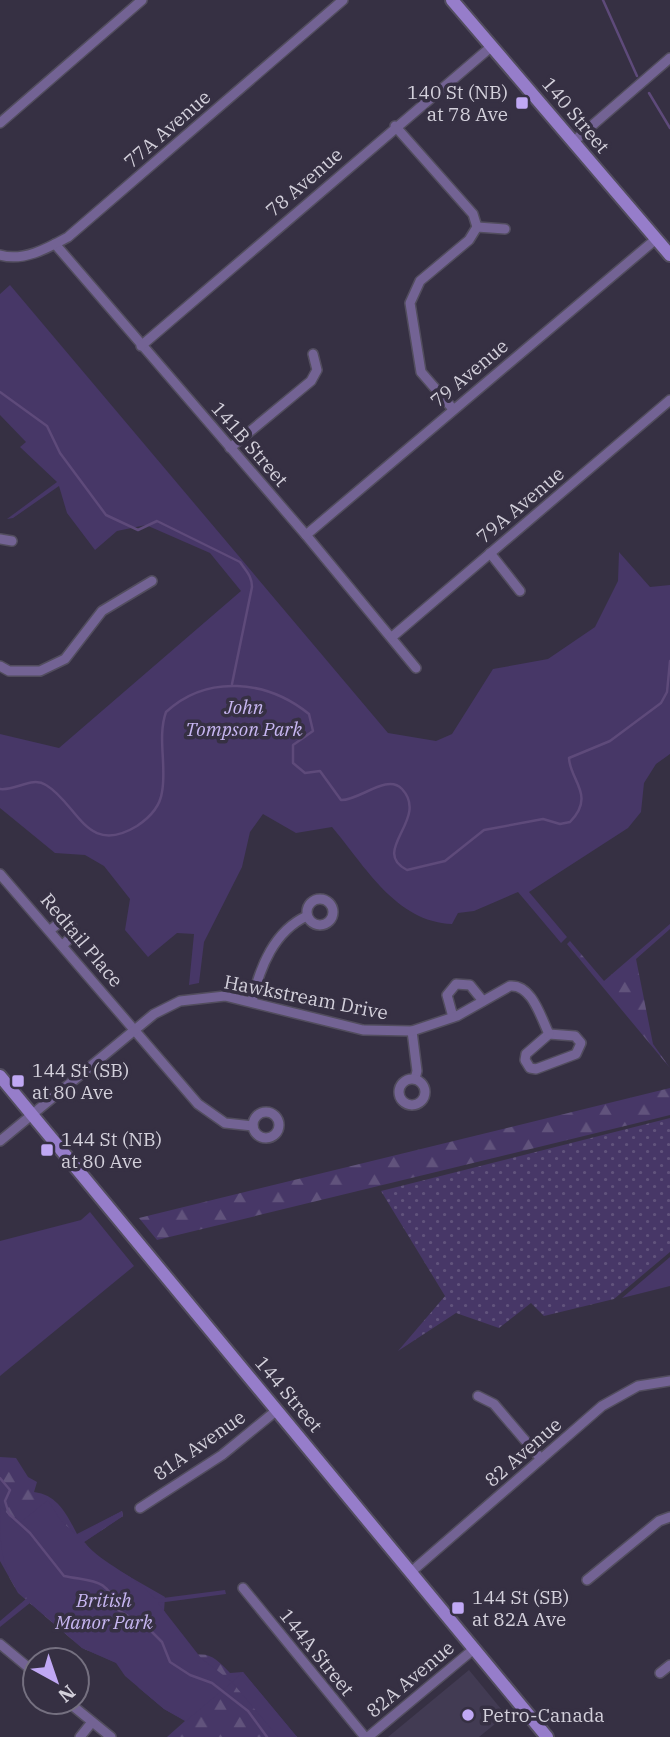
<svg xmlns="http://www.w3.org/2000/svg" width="670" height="1737" font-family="'IBM Plex Serif',serif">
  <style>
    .built { fill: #423b53 }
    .grass { fill: url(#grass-dots) }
    .forest { fill: url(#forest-firs) }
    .park { fill: #473767 }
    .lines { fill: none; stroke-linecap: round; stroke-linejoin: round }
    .stream { stroke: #5e4a7a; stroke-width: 2.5 }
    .street-casing { stroke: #524d5e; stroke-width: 12 }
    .secondary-casing { stroke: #524d5e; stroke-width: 16 }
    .street { stroke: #736394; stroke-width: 9 }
    .secondary { stroke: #967dca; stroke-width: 12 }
    .poi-dot { fill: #c0a8f4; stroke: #363043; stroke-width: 2.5 }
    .labels { text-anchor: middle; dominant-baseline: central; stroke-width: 7; stroke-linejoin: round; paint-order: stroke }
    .poi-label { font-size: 19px; fill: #d3d0db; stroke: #363043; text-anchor: start }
    .street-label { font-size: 19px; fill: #d3d0db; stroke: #363043 }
    .park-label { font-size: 19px; font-style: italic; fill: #c7b6f1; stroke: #363043 }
  </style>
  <defs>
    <pattern id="grass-dots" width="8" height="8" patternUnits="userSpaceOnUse" patternTransform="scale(1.75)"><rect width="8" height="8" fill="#473767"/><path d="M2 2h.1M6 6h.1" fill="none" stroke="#61537c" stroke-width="1.8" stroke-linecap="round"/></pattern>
    <pattern id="forest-firs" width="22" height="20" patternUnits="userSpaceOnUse" patternTransform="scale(1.75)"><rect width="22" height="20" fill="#473767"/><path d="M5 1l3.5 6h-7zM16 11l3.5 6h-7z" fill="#61537c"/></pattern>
  </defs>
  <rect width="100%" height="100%" fill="#363043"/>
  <polygon class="built" points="469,1670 506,1715 479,1737 388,1737"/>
  <polygon class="grass" points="670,1118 670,1252 614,1299 544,1316 531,1303 499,1328 456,1313 398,1351 445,1296 381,1191"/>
  <g class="forest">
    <polygon points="670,924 670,929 636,959 653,1044 670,1068 567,944 570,941 604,981"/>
    <polygon points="670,1088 670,1115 666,1116 157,1240 139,1218"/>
    <path d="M0 1457 16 1458 28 1477 37 1482 34 1492C58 1495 67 1515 77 1534L122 1511 123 1516 84 1542 97 1558 165 1597 164 1611 192 1656C210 1651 217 1660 230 1673L243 1672 297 1737H167L185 1721 164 1709 139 1688 131 1675 117 1663 82 1648 18 1593 0 1561Z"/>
  </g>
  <g class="park">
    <path d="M10 285 388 733 436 741 452 734 493 669 548 659 595 627 618 581 619 552 650 587 670 585V754L656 764 644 783 641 812 628 828 529 892 567 937 561 943 518 892 474 911 458 913 452 924C396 922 365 866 332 827L296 833 263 814 250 832 242 867 204 942 199 983 189 985 194 934 177 933 148 957 125 930 130 899 104 866 85 855 55 853 0 808V734L59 748 241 591 210 553 146 525 117 531 95 550 67 513 59 486 13 518 7 519 57 482 20 447 26 442 0 415V294Z"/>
    <polygon points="90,1212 134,1266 0,1376 0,1241 81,1220"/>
    <polygon points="670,1257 670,1286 622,1298"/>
    <path d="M48 1500 61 1521 77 1535 122 1511 123 1516 84 1542C104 1566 135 1574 155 1599L225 1590 226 1594 158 1603 201 1658 232 1682 243 1672 297 1737H278L232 1682 186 1721 164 1709 125 1676 116 1663 82 1648 30 1603 0 1627V1621L27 1598C0 1576 0 1543 0 1505L17 1525Z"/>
  </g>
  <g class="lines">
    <g class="stream">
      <polyline points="603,0 637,76"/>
      <polyline points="649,93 670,128"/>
      <path d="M0 392 47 426 60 453 106 515 138 530 157 521 240 562C246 571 252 576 252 587L232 684"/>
      <path d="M0 789C16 791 32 776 46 785 78 804 86 857 137 826 149 818 160 807 162 792 167 767 157 737 166 712 207 674 267 680 309 714L313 731 293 745V763L305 773 320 771 341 800C359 801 387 773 402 789 430 819 369 851 407 870L445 861 484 830 543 819 560 824 570 822C596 795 570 781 569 758L610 741 661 703 667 692 670 661"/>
      <path d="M0 1478 10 1490 5 1501 9 1514 30 1533 64 1576C92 1582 108 1577 118 1610L147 1627 162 1642 170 1662 190 1675 212 1683 248 1711 267 1737"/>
    </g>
    <g class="street-casing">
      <g id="street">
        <polyline points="0,123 142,0"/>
        <polyline points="395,126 473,214 477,227 469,240 420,281 410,303 421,372 453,409"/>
        <polyline points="573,142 670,58"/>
        <polyline points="477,227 505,229"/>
        <polyline points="55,244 306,535 416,668"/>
        <path d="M0 255C23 262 48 248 68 237L343 0"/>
        <polyline points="141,346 492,46"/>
        <polyline points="230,448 311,381 317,370 313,354"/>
        <polyline points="306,535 656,239"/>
        <polyline points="0,539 12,541"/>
        <polyline points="490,553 520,591"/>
        <polyline points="392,637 670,400"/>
        <polyline points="0,666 9,671 40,671 65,659 102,611 152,581"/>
        <polyline points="0,874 198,1104 225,1123 253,1126"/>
        <circle cx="320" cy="912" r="13"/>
        <polyline points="50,930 62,921 71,923 73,935 63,945"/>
        <path d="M252 1001C260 967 274 931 307 916"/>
        <polyline points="453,1017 447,995 456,984 470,985 483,1001"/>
        <polyline points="412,1031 417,1071 415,1079"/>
        <polygon points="549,1034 575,1036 581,1043 576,1054 536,1069 530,1068 525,1060 526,1054"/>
        <circle cx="412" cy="1092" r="13"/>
        <circle cx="266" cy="1125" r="13"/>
        <path d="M0 1141 154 1014 180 1001 225 996 363 1030 412 1031 457 1016 510 986C532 984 541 1018 549 1034"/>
        <polyline points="478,1396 494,1404 541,1459"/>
        <polyline points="140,1508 222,1455 277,1410"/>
        <polyline points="411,1572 602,1406 638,1386 670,1381"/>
        <polyline points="587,1580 659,1521 670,1517"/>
        <polyline points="243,1588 365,1737"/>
        <polyline points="0,1644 35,1673"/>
        <polyline points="660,1673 670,1665"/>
        <polyline points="68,1702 111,1737"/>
        <polyline points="80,1737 92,1722"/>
        <polyline points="368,1737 475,1648"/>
      </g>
    </g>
    <g class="secondary-casing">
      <g id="secondary">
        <polyline points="452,0 670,255"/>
        <polyline points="0,1076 547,1737"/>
      </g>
    </g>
    <use href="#street" class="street"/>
    <use href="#secondary" class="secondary"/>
  </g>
  <g class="poi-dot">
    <rect x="515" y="96" width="14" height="14" rx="3.5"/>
    <rect x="11" y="1074" width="14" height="14" rx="3.5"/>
    <rect x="40" y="1143" width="14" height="14" rx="3.5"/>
    <rect x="451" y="1601" width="14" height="14" rx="3.5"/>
    <circle cx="468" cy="1715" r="7"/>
  </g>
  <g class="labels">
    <g class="poi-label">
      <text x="508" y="92" text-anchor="end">140 St (NB)<tspan x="508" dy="22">at 78 Ave</tspan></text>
      <text x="32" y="1070">144 St (SB)<tspan x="32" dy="22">at 80 Ave</tspan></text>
      <text x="61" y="1139">144 St (NB)<tspan x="61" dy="22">at 80 Ave</tspan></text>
      <text x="472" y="1597">144 St (SB)<tspan x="472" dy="22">at 82A Ave</tspan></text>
      <text x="482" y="1715">Petro-Canada</text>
    </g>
    <g class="street-label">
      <text transform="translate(576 115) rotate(50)">140 Street</text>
      <text transform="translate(167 129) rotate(-41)">77A Avenue</text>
      <text transform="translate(304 182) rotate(-41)">78 Avenue</text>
      <text transform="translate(469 373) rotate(-40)">79 Avenue</text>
      <text transform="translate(250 444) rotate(49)">141B Street</text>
      <text transform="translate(520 505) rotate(-40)">79A Avenue</text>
      <text transform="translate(82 940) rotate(50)">Redtail Place</text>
      <text transform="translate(306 997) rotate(11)">Hawkstream Drive</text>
      <text transform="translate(289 1394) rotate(50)">144 Street</text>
      <text transform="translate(199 1445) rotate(-35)">81A Avenue</text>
      <text transform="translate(523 1452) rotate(-41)">82 Avenue</text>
      <text transform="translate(317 1652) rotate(51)">144A Street</text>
      <text transform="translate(410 1679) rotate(-40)">82A Avenue</text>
    </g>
    <g class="park-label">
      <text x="244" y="707">John<tspan x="244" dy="22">Tompson Park</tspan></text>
      <text x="104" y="1600">British<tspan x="104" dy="22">Manor Park</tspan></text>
    </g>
  </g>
  <g transform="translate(56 1681) rotate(140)"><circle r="33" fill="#363043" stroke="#757080" stroke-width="2"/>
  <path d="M0-5L12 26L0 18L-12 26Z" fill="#c0a8f4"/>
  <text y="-10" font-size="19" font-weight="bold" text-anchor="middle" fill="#d3d0db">N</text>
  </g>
</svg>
